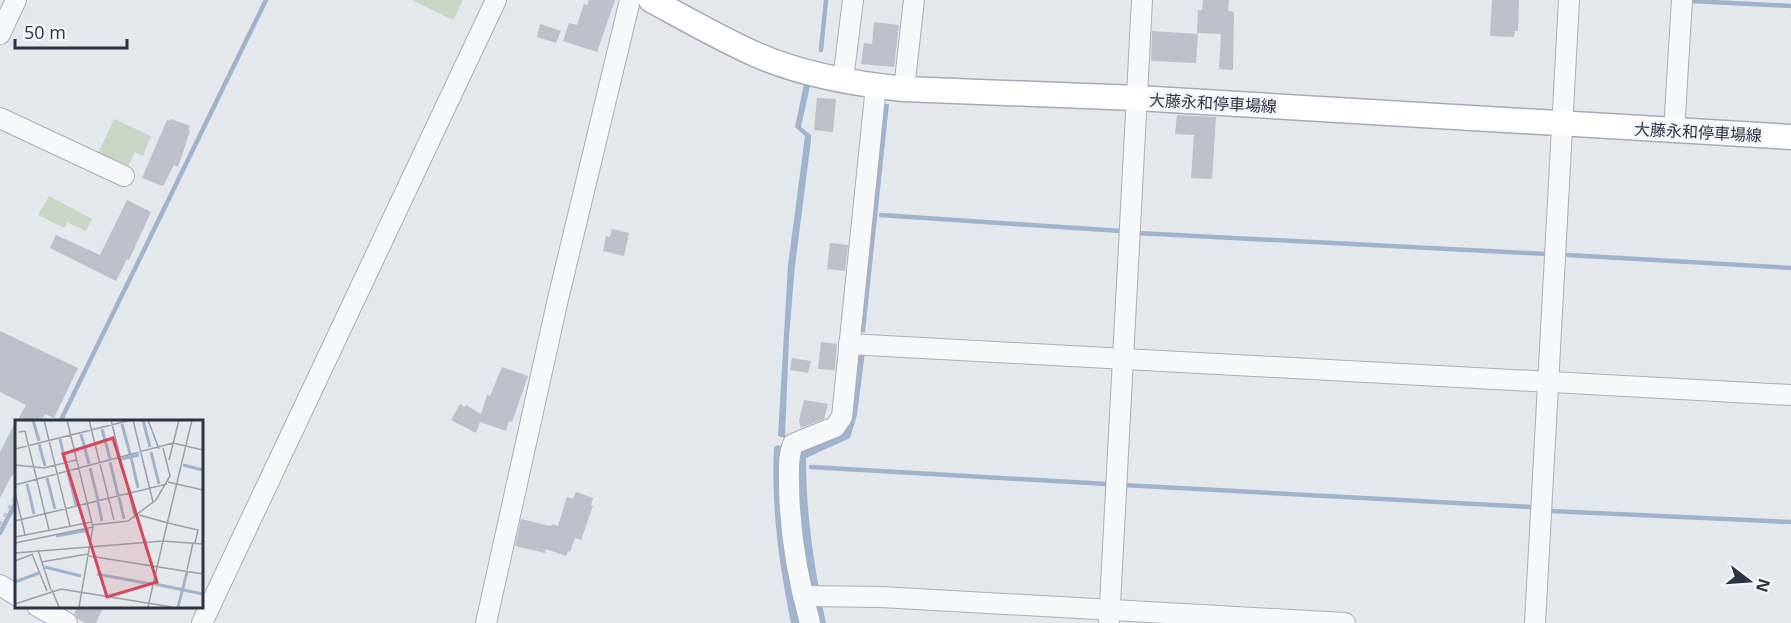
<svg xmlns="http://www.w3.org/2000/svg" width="1791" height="623" font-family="'Open Sans','Noto Sans JP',sans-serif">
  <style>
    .green { fill: #c9d6c5 }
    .water { fill: #9fb4cc }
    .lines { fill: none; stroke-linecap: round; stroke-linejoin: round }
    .stream { stroke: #9fb4cc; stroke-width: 4.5 }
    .building { fill: #bbc0ca }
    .minor-casing { stroke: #a9aeb7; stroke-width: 22 }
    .major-casing { stroke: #a3abb8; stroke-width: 27 }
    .path { stroke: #c2c5cb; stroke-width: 3; stroke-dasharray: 4.5 4.5; stroke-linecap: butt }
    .minor { stroke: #f7f8fa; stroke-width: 20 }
    .major { stroke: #fff; stroke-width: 24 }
    .labels { text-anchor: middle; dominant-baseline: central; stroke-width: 6; stroke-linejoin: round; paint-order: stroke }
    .street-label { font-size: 16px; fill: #2b3445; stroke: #f4f6f9 }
    .inset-river { fill: none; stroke: #9fb4cc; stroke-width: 3 }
    .inset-road { fill: none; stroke: #9a9fa9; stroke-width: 1.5 }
    .view { fill: #d1495b; fill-opacity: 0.15; stroke: #d1495b; stroke-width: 3 }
    .inset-edge { fill: none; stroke: #2b3445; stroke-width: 3 }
  </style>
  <rect width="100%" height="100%" fill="#e4e7ec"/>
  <g class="green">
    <polygon points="412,0 463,0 453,20"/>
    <polygon points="114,119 151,136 143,156 135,152 125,173 95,160"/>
    <polygon points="49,196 92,219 86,231 67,222 64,228 38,215"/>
  </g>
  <g class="water">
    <polygon points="804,84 810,86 801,127 811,135 811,140 795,266 789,336 785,438 778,436 788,265 805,136 795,127"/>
    <polygon points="885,104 889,104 865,332 856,333 880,107"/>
    <path d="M865 352 857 415 850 438 806 458C806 514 814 568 826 623H817L802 554 797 452 837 434 855 353Z"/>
    <path d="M778 445 783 447 803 623H791C779 565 771 507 774 447Z"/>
  </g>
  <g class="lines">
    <g class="stream">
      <polyline points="1691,1 1791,6"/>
      <polyline points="821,50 826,0"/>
      <polyline points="881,215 1121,231"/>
      <polyline points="1137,233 1546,254"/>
      <polyline points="1568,255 1791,268"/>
      <polyline points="60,422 266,0"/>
      <polyline points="811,467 1107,484"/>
      <polyline points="1123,485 1532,507"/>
      <polyline points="1551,511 1791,522"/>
      <polyline points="0,533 16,502"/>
    </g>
  </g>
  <g class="building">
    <polygon points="589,0 615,0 597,52 563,41 569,23 577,25 584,4 587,5"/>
    <polygon points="1203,0 1229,0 1228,11 1234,12 1233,70 1219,69 1221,34 1197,33 1198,10 1202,10"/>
    <polygon points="1492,0 1519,0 1518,31 1515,31 1514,37 1490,36"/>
    <polygon points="874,22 899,25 894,67 861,64 864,43 872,44"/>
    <polygon points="540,24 561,31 556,43 537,37"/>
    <polygon points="1152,31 1198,34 1196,63 1151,61"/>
    <polygon points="817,98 836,99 833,132 814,130"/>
    <polygon points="1177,115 1216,117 1212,179 1191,178 1194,135 1175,134"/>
    <polygon points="171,119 190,126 188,130 190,131 178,167 174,165 163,186 142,178 167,120 170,121"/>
    <polygon points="127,200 151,212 129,260 127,259 116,281 50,248 56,235 100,255"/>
    <polygon points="612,229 629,233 624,256 603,251 606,236 610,237"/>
    <polygon points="830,243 848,245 845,271 827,269"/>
    <polygon points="0,331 78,368 54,418 45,414 41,422 17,422 26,405 0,392"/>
    <polygon points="821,342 837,344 835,370 818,369"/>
    <polygon points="792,358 811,361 808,373 790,370"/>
    <polygon points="502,367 528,376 512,422 509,421 506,431 480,422 476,433 451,420 460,404 465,407 466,405 481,414 487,395 490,396"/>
    <polygon points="804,400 828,404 824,419 801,428 799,421"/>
    <polygon points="16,421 16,477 12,475 0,498 0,452"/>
    <polygon points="576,492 593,498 591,505 593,506 581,540 575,538 570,552 568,551 566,556 546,549 545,553 515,546 521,519 551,526 552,524 558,526 567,497 573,499"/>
    <polygon points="78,606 95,606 102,610 96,623 85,623 78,619 74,614"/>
  </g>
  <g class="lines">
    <g class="minor-casing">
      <g id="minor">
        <polyline points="0,34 16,0"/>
        <polyline points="843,80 853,0"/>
        <polyline points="904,89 914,0"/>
        <polyline points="0,118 124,176"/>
        <polyline points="1674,131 1682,0"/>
        <polyline points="849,344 1791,395"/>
        <polyline points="0,585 16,595"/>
        <polyline points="803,596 881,597 1345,623"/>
        <polyline points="37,606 67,623"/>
        <polyline points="202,623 496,0"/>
        <polyline points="486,623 558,299 630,0"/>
        <path d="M810 623C797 576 789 529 789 480 789 468 788 456 793 444L835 427 842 417 876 86"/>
        <polyline points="1109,623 1142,0"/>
        <polyline points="1535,623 1569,0"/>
      </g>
    </g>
    <g class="major-casing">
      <path id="major" d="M651 0C686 19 721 39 757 55 803 75 855 84 904 89L1137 98 1791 137"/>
    </g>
    <polyline class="path" points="0,525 16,495"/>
    <use href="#minor" class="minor"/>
    <use href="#major" class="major"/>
  </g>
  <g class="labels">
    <g class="street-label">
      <text transform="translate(1213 103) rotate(3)">大藤永和停車場線</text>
      <text transform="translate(1698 132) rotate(3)">大藤永和停車場線</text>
    </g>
  </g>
  <g transform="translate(15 420)">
    <rect width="188" height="188" fill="#e4e7ec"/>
    <path class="inset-river" d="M18 0 24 21M128 0 135 27M107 4 115 34M87 9 95 39M66 14 74 44M45 19 50 41M24 24 30 46M136 32 144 64M116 37 123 68M106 39 124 35M95 42 103 75M168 45 188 50M75 48 83 80M53 53 61 85M32 58 40 89M12 64 19 94M104 77 109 99M83 82 87 101M41 116 74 110M30 147 66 156M82 154 136 164M0 162 24 153M140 164 188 174M163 187 172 152"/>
    <path class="inset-road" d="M29 0 55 106M52 0 78 107 64 187M74 0 99 100M96 0 120 98M118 0 138 82M133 0 144 29M4 12 10 11 34 110M0 29 116 0M154 40 164 0M0 45 29 48 61 40M153 62 188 70M0 65 158 23 188 30M0 72 10 115M124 95 153 103M0 101 152 64M153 103 183 110 180 123M77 105 113 101 141 80 155 56 148 28M0 117 77 102M148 121 177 0M0 123 78 107M23 130 36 170M0 133 148 121 188 124M17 134 32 171M74 136 188 154M0 141 18 134M26 142 73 134M172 150 178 123M37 170 44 187M0 184 46 169 157 187M133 187 148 121"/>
    <path class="view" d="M98 18 142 162 92 177 48 34Z"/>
    <rect width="188" height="188" class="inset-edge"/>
  </g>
  <g transform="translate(1749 581) rotate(107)" stroke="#f4f6f9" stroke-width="4.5" paint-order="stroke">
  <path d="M0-4.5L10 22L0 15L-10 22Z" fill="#2b3445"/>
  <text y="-9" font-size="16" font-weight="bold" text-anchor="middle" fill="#2b3445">N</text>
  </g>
  <path d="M15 39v9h112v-9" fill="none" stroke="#2b3445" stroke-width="3"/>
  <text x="24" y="39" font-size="18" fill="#2b3445" stroke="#f4f6f9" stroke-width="4.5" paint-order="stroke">50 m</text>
</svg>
